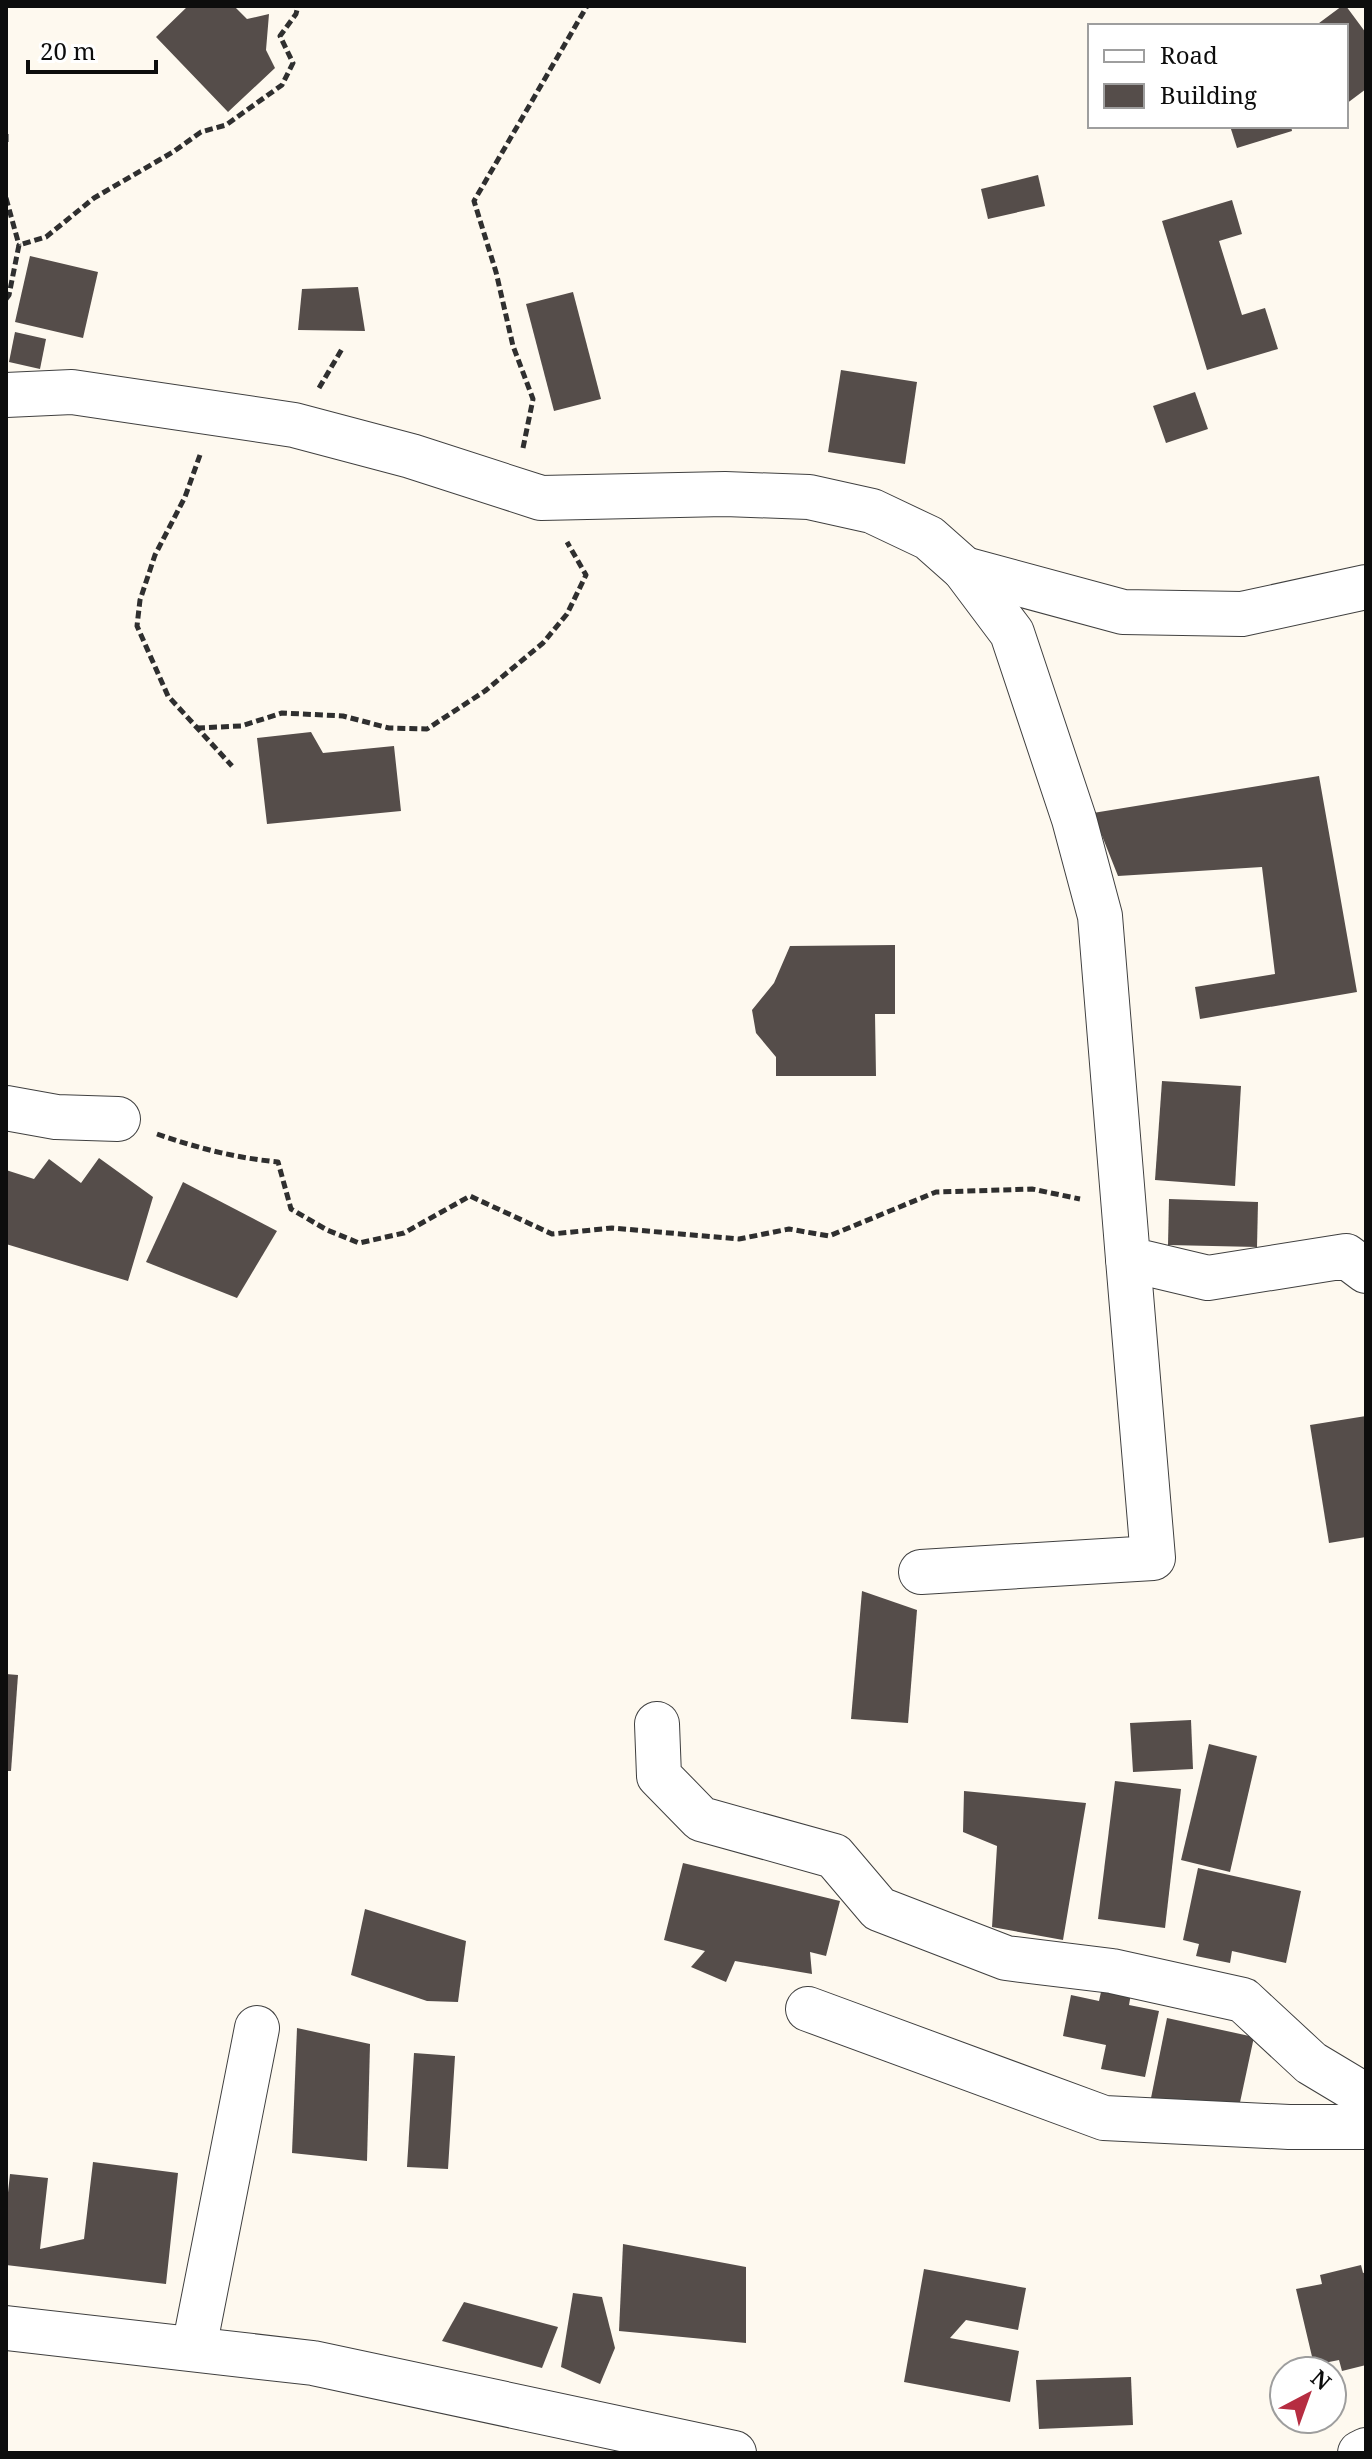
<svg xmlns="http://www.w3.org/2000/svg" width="1372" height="2459" font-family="'Noto Serif',serif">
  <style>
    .building { fill: #554d4a }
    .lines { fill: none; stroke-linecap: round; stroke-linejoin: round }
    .minor-casing { stroke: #404040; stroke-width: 46 }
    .path { stroke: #2f2f2f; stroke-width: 5; stroke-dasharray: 8 4; stroke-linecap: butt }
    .minor { stroke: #fff; stroke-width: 44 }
  </style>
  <rect width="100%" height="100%" fill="#fef9ef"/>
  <g class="building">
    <polygon points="188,6 234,6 247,19 269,14 266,50 275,68 228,112 156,37"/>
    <polygon points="1342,6 1346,6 1366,33 1366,89 1346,104 1346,26 1315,26"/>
    <polygon points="1230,126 1291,126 1292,131 1237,148"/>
    <polygon points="1038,175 1045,206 988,219 981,189"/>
    <polygon points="1232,200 1242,234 1219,241 1242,315 1265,308 1278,349 1207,370 1162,221"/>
    <polygon points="30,256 98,272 83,338 15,322"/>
    <polygon points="358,287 365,331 298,330 302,289"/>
    <polygon points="573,292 601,399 554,411 526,304"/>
    <polygon points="15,332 46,339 40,369 9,362"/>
    <polygon points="841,370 917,382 905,464 828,452"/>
    <polygon points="1195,392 1208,429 1166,443 1153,406"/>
    <polygon points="311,732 323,753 394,746 401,811 267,824 257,738"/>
    <polygon points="1319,776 1357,992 1200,1019 1195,987 1275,974 1262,867 1118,876 1093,813"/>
    <polygon points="895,945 895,1014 875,1014 876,1076 776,1076 776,1057 756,1033 752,1010 774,983 790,946"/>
    <polygon points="1162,1081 1241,1086 1235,1186 1155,1180"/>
    <polygon points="99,1158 153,1197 128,1281 6,1244 6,1170 34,1179 49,1159 81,1183"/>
    <polygon points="183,1182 277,1231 237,1298 146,1262"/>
    <polygon points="1169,1199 1258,1202 1257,1247 1168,1245"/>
    <polygon points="1366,1416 1366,1537 1329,1543 1310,1425"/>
    <polygon points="862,1591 917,1610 908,1723 851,1719"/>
    <polygon points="6,1674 18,1675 11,1771 6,1771"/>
    <polygon points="1191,1720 1193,1769 1133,1772 1130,1723"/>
    <polygon points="1209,1744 1257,1756 1230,1872 1181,1860"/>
    <polygon points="1115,1781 1181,1789 1165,1928 1098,1919"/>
    <polygon points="964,1791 1086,1803 1063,1940 992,1927 997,1846 963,1832"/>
    <polygon points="683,1863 840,1901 826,1956 810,1952 812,1974 735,1961 726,1982 691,1967 705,1951 664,1940"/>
    <polygon points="1198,1868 1301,1891 1286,1963 1232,1951 1230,1963 1196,1956 1199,1944 1183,1940"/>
    <polygon points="365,1909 466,1941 458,2002 427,2001 351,1975"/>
    <polygon points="1103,1983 1132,1988 1129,2005 1159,2011 1145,2077 1101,2069 1106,2045 1063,2036 1071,1995 1099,2001"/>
    <polygon points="1167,2018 1254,2037 1236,2121 1150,2103"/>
    <polygon points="297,2028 370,2044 367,2161 292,2153"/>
    <polygon points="414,2053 455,2056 448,2169 407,2167"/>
    <polygon points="93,2162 178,2173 166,2284 6,2265 6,2211 10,2174 48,2178 40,2249 84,2239"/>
    <polygon points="623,2244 746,2267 746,2343 619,2331"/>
    <polygon points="1361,2265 1363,2273 1366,2272 1366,2365 1342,2371 1339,2360 1314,2365 1296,2289 1322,2284 1320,2275"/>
    <polygon points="924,2269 1026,2288 1018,2330 966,2320 950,2338 1019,2351 1010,2402 904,2382"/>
    <polygon points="573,2293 602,2297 615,2348 600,2384 561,2367"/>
    <polygon points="464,2302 558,2327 542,2368 442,2341"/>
    <polygon points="1131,2377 1133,2425 1039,2429 1036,2380"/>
  </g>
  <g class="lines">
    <g class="minor-casing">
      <g id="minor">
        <polyline points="6,395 72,392 294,425 411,456 541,498 725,494 809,497 872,511 929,538 964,569 1012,633 1074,819 1100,916 1128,1259 1208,1278 1346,1256 1366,1271"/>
        <polyline points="964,569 1123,612 1242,614 1366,587"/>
        <polyline points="6,1108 56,1117 118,1119"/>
        <polyline points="921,1572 1153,1558 1128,1259"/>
        <polyline points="657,1724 659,1776 701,1819 834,1856 879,1909 1006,1958 1112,1971 1243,2000 1311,2063 1366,2096"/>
        <polyline points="808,2009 1104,2118 1289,2127 1366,2127"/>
        <polyline points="6,2328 313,2363 734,2453"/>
        <polyline points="194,2348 257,2028"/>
        <polyline points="1360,2453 1366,2450"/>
      </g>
    </g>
    <g class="path">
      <polyline points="6,134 6,146"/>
      <polyline points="6,198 19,245"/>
      <polyline points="6,299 9,295 19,245 46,237 94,198 173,152 201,132 226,125 282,85 293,63 280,36 296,14 298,6"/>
      <polyline points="319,388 342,349"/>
      <polyline points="523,448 533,399 513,346 496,272 474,201 587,6"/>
      <polyline points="200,455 185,497 155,555 140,600 137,626 168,696 232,766"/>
      <polyline points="197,728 241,726 282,713 343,716 389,728 427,729 485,691 543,643 567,614 586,575 567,542"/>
      <path d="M157 1134C197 1148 236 1158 278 1162L291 1209 327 1230 359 1243 404 1233 470 1196 552 1234 612 1228 739 1239 789 1229 829 1236 936 1192 1032 1189 1080 1199"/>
    </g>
    <use href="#minor" class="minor"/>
  </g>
  <rect width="1372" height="2459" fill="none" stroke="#0d0d0d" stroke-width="16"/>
  <rect x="1088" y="24" width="260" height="104" fill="#ffffff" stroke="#9e9e9e" stroke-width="2"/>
  <rect x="1104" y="50" width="40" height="12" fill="#ffffff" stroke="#9e9e9e" stroke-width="2"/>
  <text x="1160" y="64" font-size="24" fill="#0d0d0d">Road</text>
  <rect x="1104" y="84" width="40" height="24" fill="#554d4a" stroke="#9e9e9e" stroke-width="2"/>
  <text x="1160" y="104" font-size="24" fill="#0d0d0d">Building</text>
  <g transform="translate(1308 2395) rotate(41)"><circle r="38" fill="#ffffff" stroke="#9e9e9e" stroke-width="2"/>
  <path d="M0-6L14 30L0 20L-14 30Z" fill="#b62d41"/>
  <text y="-12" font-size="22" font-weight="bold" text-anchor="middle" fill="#0d0d0d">N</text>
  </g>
  <path d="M28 60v12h128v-12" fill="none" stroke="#0d0d0d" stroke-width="4"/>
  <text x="40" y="60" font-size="24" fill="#0d0d0d" stroke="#ffffff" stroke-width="6" paint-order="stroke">20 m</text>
</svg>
